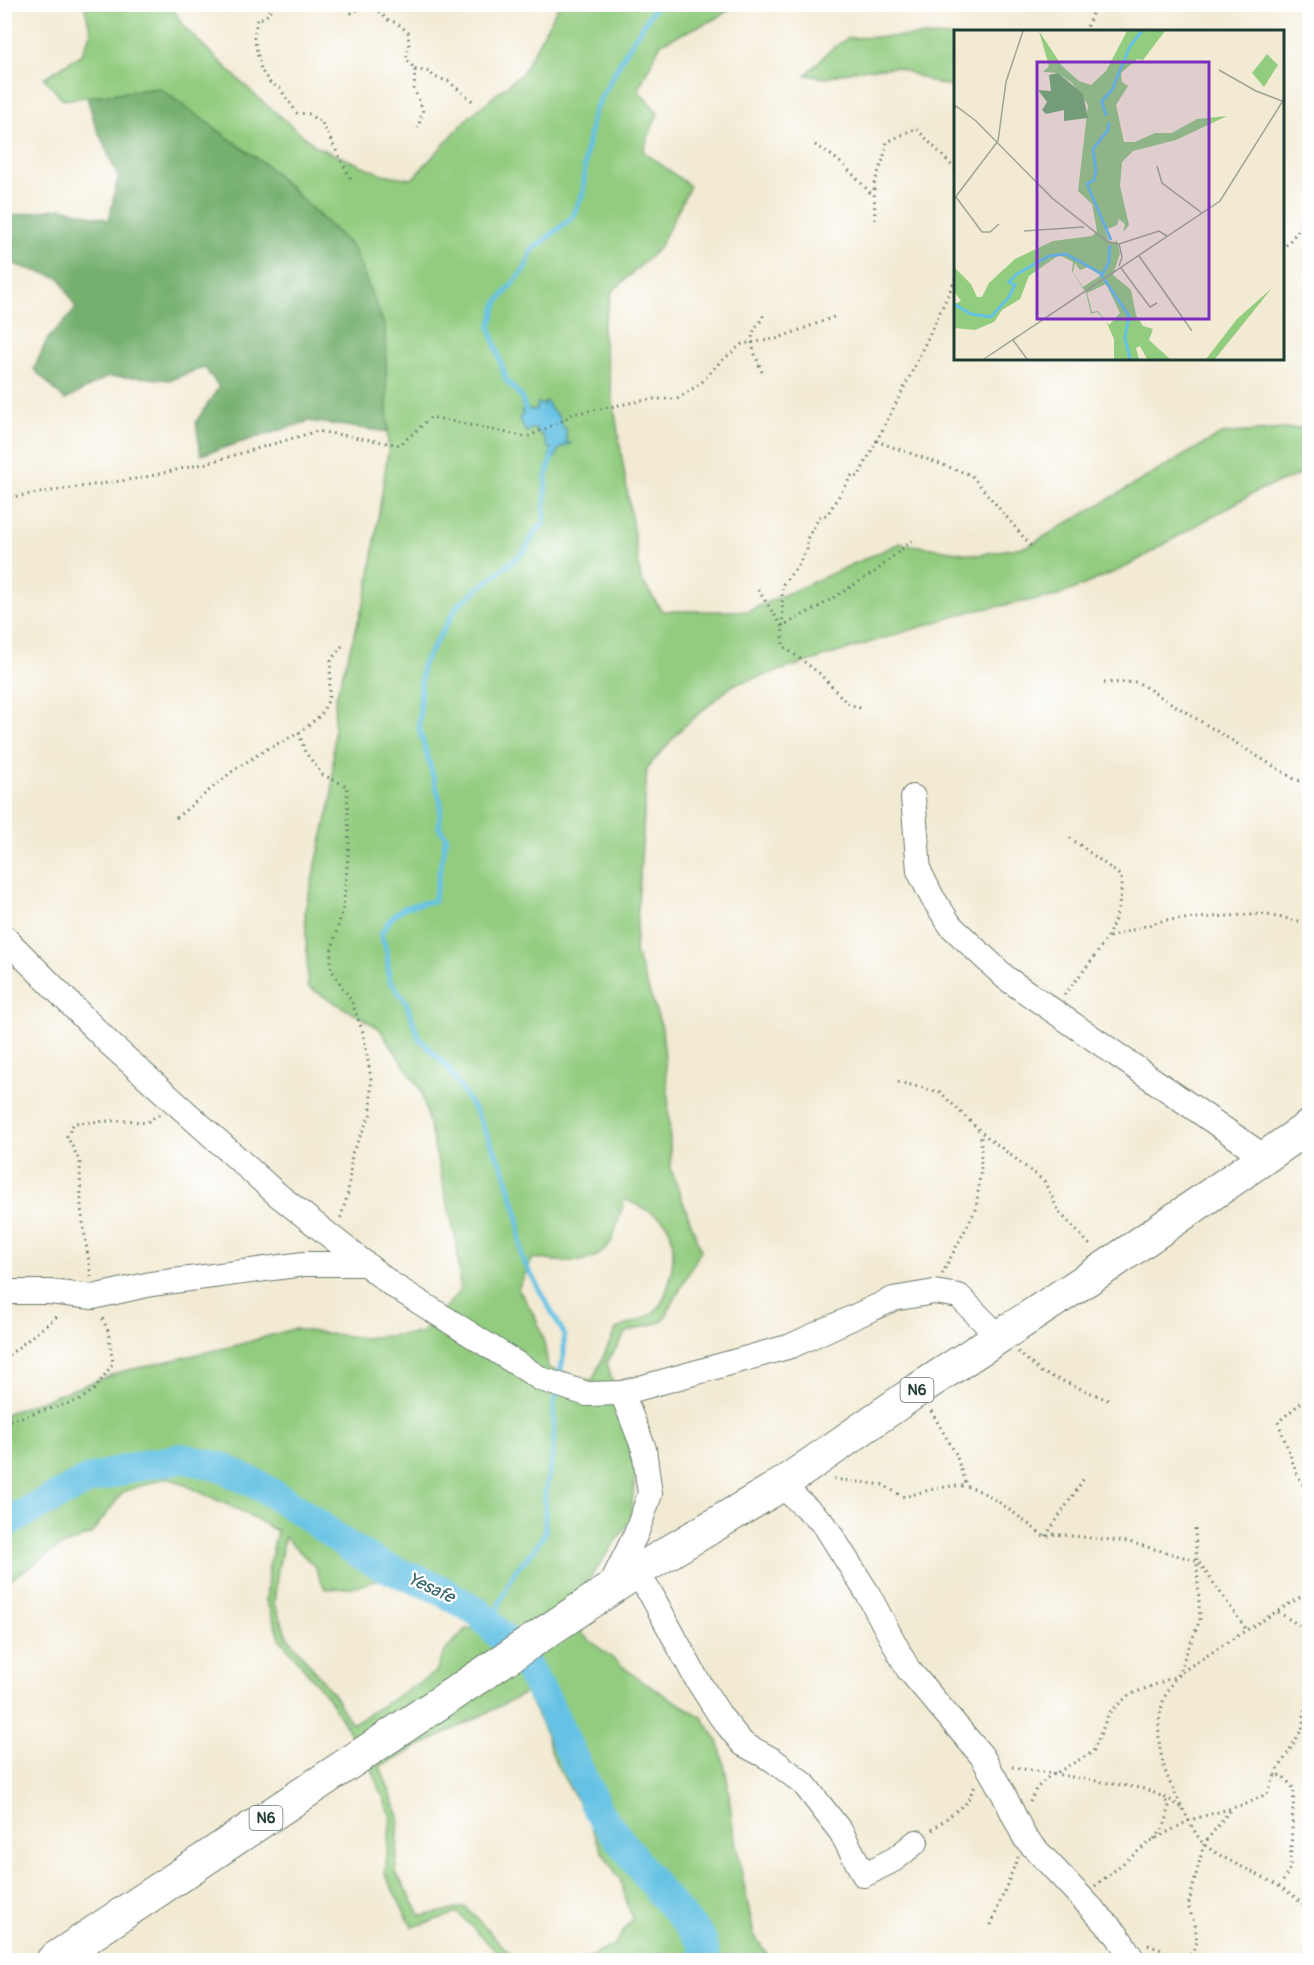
<svg xmlns="http://www.w3.org/2000/svg" width="1314" height="1965" font-family="Pangolin,sans-serif">
  <style>
    .green { fill: #92cc7f; stroke: #58845a; stroke-width: 1.5; fill-rule: evenodd }
    .forest { fill: #75b06e; stroke: #4a7651; stroke-width: 1.5 }
    .water { fill: #66c2e4; stroke: #42808c; stroke-width: 1.5 }
    .lines { fill: none; stroke-linecap: round; stroke-linejoin: round }
    .stream { stroke: #66c2e4; stroke-width: 5 }
    .river { stroke: #66c2e4; stroke-width: 30 }
    .minor-casing { stroke: #697a6c; stroke-width: 26 }
    .highway-casing { stroke: #697a6c; stroke-width: 35 }
    .path { stroke: #697a6c; stroke-width: 3; stroke-dasharray: 1.5 4.5; stroke-linecap: butt }
    .minor { stroke: #fff; stroke-width: 24 }
    .highway { stroke: #fff; stroke-width: 33 }
    .labels { text-anchor: middle; dominant-baseline: central; stroke-width: 4.5; stroke-linejoin: round; paint-order: stroke }
    .shield { fill: #fff; stroke: #627771; stroke-width: 1.5 }
    .shield-label { font-size: 15px; font-weight: bold; fill: #1f3d34 }
    .water-label { font-size: 18px; font-style: italic; fill: #346569; stroke: #fff }
    .inset-river { fill: none; stroke: #66c2e4; stroke-width: 3 }
    .inset-road { fill: none; stroke: #9ea593; stroke-width: 1.5 }
    .view { fill: #7b2cbf; fill-opacity: 0.15; stroke: #7b2cbf; stroke-width: 3 }
    .inset-edge { fill: none; stroke: #1f3d34; stroke-width: 3 }
  </style>
  <rect width="100%" height="100%" fill="#fff"/>
  <filter id="ink" filterUnits="userSpaceOnUse"><feTurbulence type="fractalNoise" baseFrequency=".0167" numOctaves="2"/><feDisplacementMap in="SourceGraphic" scale="12" xChannelSelector="R" yChannelSelector="G"/><feConvolveMatrix kernelMatrix="1 2 1 2 8 2 1 2 1" color-interpolation-filters="sRGB"/></filter>
  <filter id="wash" filterUnits="userSpaceOnUse"><feTurbulence type="fractalNoise" baseFrequency=".008" numOctaves="4" result="noise"/><feDisplacementMap in="SourceGraphic" scale="24" xChannelSelector="R" yChannelSelector="G"/><feGaussianBlur stdDeviation="1.35" result="paint"/><feColorMatrix in="noise" values="0 0 0 0 0 0 0 0 0 0 0 0 0 0 0 0 0 1.4 0 .05"/><feComposite in="paint" operator="in"/></filter>
  <g filter="url(#wash)">
    <rect width="100%" height="100%" fill="#f2ead3"/>
    <g class="green">
      <path d="M84 5H170L186 29 257 97 317 147 382 174 412 179 469 117 522 73 559 5H736L717 18 661 43 638 90 658 113 643 151 690 186 659 248 612 292 602 330 641 579 662 611H748L900 543 977 555 1028 546 1221 434 1309 427V471L1259 490 1195 526 1126 567 1058 596 972 611 733 685 683 727 647 768 635 951 662 1028 668 1093 671 1170 701 1250 663 1321 627 1332 607 1362 636 1468 630 1521 587 1582 582 1634 641 1681 702 1717 719 1743 727 1778 733 1829 754 1935 771 1960H584L615 1944 632 1919 620 1879 602 1852 589 1822 556 1764 544 1730 526 1693 380 1766 399 1816 396 1873 421 1916 466 1907 516 1960H505L458 1913 412 1927 385 1874 391 1817 371 1767 329 1699 281 1640 266 1601 269 1566 277 1531 245 1513 168 1477 123 1492 91 1534 58 1548 5 1583V1414L120 1372 234 1346 293 1329 364 1338 421 1333 460 1291 457 1244 421 1090 379 1028 308 987 305 910 332 797 335 700 368 588 388 451 385 327 352 247 266 165 159 88 63 100 44 78 82 54 91 32ZM625 1199C634 1204 660 1215 666 1223 679 1241 672 1291 658 1308 648 1319 629 1324 616 1329L592 1381 548 1368C544 1331 538 1319 518 1289L533 1258C558 1262 592 1268 609 1245 615 1237 621 1209 625 1199ZM285 1537 315 1567 325 1589 351 1588 379 1580 382 1566C422 1582 463 1596 493 1628L466 1629 446 1650 435 1673 352 1724 334 1695 287 1636 274 1603 278 1568Z"/>
      <polygon points="919,36 955,37 955,87 935,83 896,67 856,70 826,78 806,75 830,50 848,38"/>
    </g>
    <polygon class="forest" points="159,88 266,165 353,248 385,327 388,432 309,421 201,455 196,422 219,387 204,367 170,380 138,377 107,377 65,400 34,369 47,340 76,309 60,278 16,265 5,251 5,217 62,208 109,220 118,177 95,124 87,97"/>
    <polygon class="water" points="546,401 549,404 549,407 559,417 563,428 566,428 566,442 571,443 559,449 555,458 549,456 552,449 547,447 544,437 534,428 526,432 519,418 523,414 521,411 526,407 529,410 536,410 538,403 543,405"/>
    <g class="lines">
      <g class="stream">
        <polyline points="527,414 521,396 506,380 490,327 497,303 526,267 532,250 572,218 583,193 586,152 594,111 627,50 657,4"/>
        <path d="M553 452 546 477 544 524 536 530 524 552 458 605 422 666 419 728 441 803 439 827 446 837 434 901C405 906 396 907 381 934L387 953 389 979 406 1002 419 1038 448 1068 477 1114 505 1172 518 1216 522 1258 564 1334V1352L559 1379"/>
        <polyline points="494,1628 499,1604 515,1571 532,1552 545,1533 545,1492 553,1455 554,1403 557,1391"/>
      </g>
      <polyline class="river" points="4,1524 88,1480 138,1466 182,1458 221,1467 260,1486 300,1511 349,1547 382,1566 435,1587 478,1612 521,1658 547,1701 599,1813 658,1890 702,1940 706,1960"/>
    </g>
  </g>
  <g filter="url(#ink)">
    <g class="lines">
      <g class="minor-casing">
        <g id="minor">
          <polyline points="913,797 919,871 932,897 951,926 1006,978 1266,1158"/>
          <polyline points="4,937 109,1043 278,1195 391,1284 541,1379 587,1394 622,1393 791,1346 893,1299 934,1292 959,1296 998,1336"/>
          <polyline points="4,1292 49,1292 93,1297 151,1284 304,1264 366,1264"/>
          <polyline points="781,1485 824,1524 868,1594 908,1669 982,1756 1003,1793 1025,1838 1117,1935 1133,1960"/>
          <polyline points="636,1572 652,1596 696,1678 721,1717 743,1744 773,1760 804,1784 841,1832 864,1875 895,1859 916,1842"/>
          <polyline points="608,1590 636,1534 650,1494 644,1449 622,1393"/>
        </g>
      </g>
      <g class="highway-casing">
        <polyline id="highway" points="53,1960 636,1572 781,1485 919,1389 1109,1265 1310,1126"/>
      </g>
      <g class="path">
        <polyline points="271,4 269,14 263,18 257,19 254,38 261,70 271,84 279,87 297,113 310,114 315,119 321,121 352,181"/>
        <polyline points="342,4 352,13 361,8 378,11 388,20 397,23 408,32 409,47 406,59 415,69 414,89 423,110 418,128"/>
        <polyline points="1085,32 1096,4"/>
        <polyline points="415,69 430,72 434,77 448,81 475,103"/>
        <path d="M815 145C838 157 856 177 873 196"/>
        <polyline points="875,220 874,184 883,160 887,142 916,128 956,170"/>
        <polyline points="1282,250 1297,232 1310,213"/>
        <path d="M762 372C754 351 744 336 763 319V311"/>
        <polyline points="876,441 971,475 1031,546"/>
        <polyline points="4,498 141,478 207,463 318,431 400,445 431,417 527,437 562,421 572,414 651,399 677,399 701,383 719,363 742,344 776,339 834,317"/>
        <polyline points="758,590 782,626 822,605 876,571 915,538"/>
        <polyline points="1104,683 1137,682 1296,780 1310,782"/>
        <polyline points="860,708 847,703 819,673 783,646 782,585 797,567 807,549 807,539 820,516 827,515 852,475 858,477 909,378 956,278"/>
        <polyline points="299,733 305,752 323,775 347,786 349,846 343,908 331,952 331,969 351,1000 363,1032 371,1079 371,1113 352,1153 348,1193 340,1220"/>
        <polyline points="176,818 234,770 265,750 299,733 321,715 329,699 331,660 342,646"/>
        <polyline points="1109,937 1165,920 1261,914 1310,923"/>
        <path d="M1064 995C1094 957 1124 928 1121 876L1069 837"/>
        <polyline points="898,1082 940,1092 981,1132 1044,1181 1059,1212 1091,1246"/>
        <polyline points="942,1274 976,1209 981,1167 981,1133"/>
        <polyline points="91,1277 81,1208 80,1162 67,1136 74,1123 127,1120 146,1123 160,1114"/>
        <polyline points="1018,1352 1041,1372 1108,1400"/>
        <polyline points="4,1359 60,1314"/>
        <polyline points="1310,1395 1278,1422 1297,1474 1310,1497"/>
        <polyline points="931,1411 956,1454 966,1486"/>
        <polyline points="4,1422 80,1400 95,1389 113,1363 108,1331 101,1315"/>
        <path d="M834 1479 883 1485 904 1497C923 1492 943 1485 963 1486 985 1487 1026 1523 1045 1537L1055 1534 1129 1542 1198 1561 1246 1629"/>
        <polyline points="1046,1536 1085,1477"/>
        <path d="M1310 1591C1275 1613 1239 1634 1205 1657 1196 1663 1182 1670 1175 1679 1151 1709 1156 1758 1174 1791 1181 1804 1196 1839 1206 1846 1240 1871 1282 1879 1310 1912"/>
        <polyline points="1278,1612 1310,1632"/>
        <polyline points="1012,1767 1145,1789 1172,1801 1182,1808"/>
        <polyline points="1275,1775 1302,1729 1310,1675"/>
        <polyline points="1030,1802 1036,1789 1047,1778 1093,1752 1109,1713 1129,1695 1177,1676 1200,1620 1195,1529"/>
        <polyline points="932,1830 966,1803 975,1786"/>
        <path d="M1154 1839C1165 1828 1168 1819 1169 1804L1163 1799"/>
        <polyline points="1095,1886 1151,1841 1190,1820 1246,1804 1268,1793 1275,1775 1283,1776 1294,1789 1290,1868 1281,1885"/>
        <polyline points="991,1925 1018,1857"/>
        <polyline points="1148,1945 1189,1960 1206,1958 1213,1960"/>
        <polyline points="1188,1960 1197,1942 1195,1925 1188,1906 1204,1844 1231,1809"/>
      </g>
      <use href="#minor" class="minor"/>
      <use href="#highway" class="highway"/>
    </g>
  </g>
  <g class="labels">
    <g class="shield">
      <rect x="900.5" y="1378" width="33" height="24" rx="4.5"/>
      <rect x="249.5" y="1806" width="33" height="24" rx="4.5"/>
    </g>
    <g class="shield-label">
      <text x="917" y="1390">N6</text>
      <text x="266" y="1818">N6</text>
    </g>
    <g class="water-label">
      <text transform="translate(431 1588) rotate(25)">Yesafe</text>
    </g>
  </g>
  <g transform="translate(954 30)">
    <rect width="330" height="330" fill="#f2ead3"/>
    <path d="M85 1 108 36 125 51 137 55 152 41 173 1H211L189 30 183 29 167 43 168 52 174 56 162 75 170 112H181L201 103H218L243 89 273 86 222 110 179 121 168 132 166 156 175 195 163 210 166 224 159 245 177 260 182 285 189 296 199 299 195 310 216 329H193L186 316 182 318 185 329H160V309L152 291 143 282 137 284 132 263 118 241 119 232 105 225 75 246 66 269 48 280 40 292 21 300 0 298V274L7 271 0 261V237L17 254 23 267H28L35 253 61 229 99 211 138 206 143 201 138 174 124 161 134 75 118 53 104 43 89 42 95 36ZM165 189 171 194 169 203 161 212 155 211 151 200 163 195ZM121 233 126 240 134 237 147 245 129 257 119 242ZM152 254 166 283 155 295 144 281 138 282 133 263ZM313 24 324 35 310 57 298 43ZM318 258 261 329H252L283 289Z" fill="#92cc7f" fill-rule="evenodd"/>
    <path d="M104 43 129 64 134 88 110 91V80L92 84 88 80 93 72 84 60 97 61 95 45Z" fill="#75b06e"/>
    <path class="inset-river" d="M152 86 148 71 158 60 176 16 188 1M155 92 154 100 139 119 142 141 140 150 133 154 157 210M148 245 155 232 156 215M0 274 17 284 37 287 55 267 61 255 55 252 63 244 95 226 112 224 146 243 175 286 171 308 176 329"/>
    <path class="inset-road" d="M265 40 302 61 328 71M0 80 2 76 22 91 98 168 154 212 165 214 205 201 213 206M203 136 208 153 248 183M2 167 28 202H36L45 194M0 169 44 111 52 52 69 1M70 201 130 197M165 214 168 227 165 236M185 226 238 301M167 238 196 277 203 273M59 310 73 329M30 329 266 171 330 69"/>
    <path class="view" d="M83 32H255V289H83Z"/>
    <rect width="330" height="330" class="inset-edge"/>
  </g>
  <rect width="1314" height="1965" fill="none" stroke="#fff" stroke-width="24"/>
</svg>
